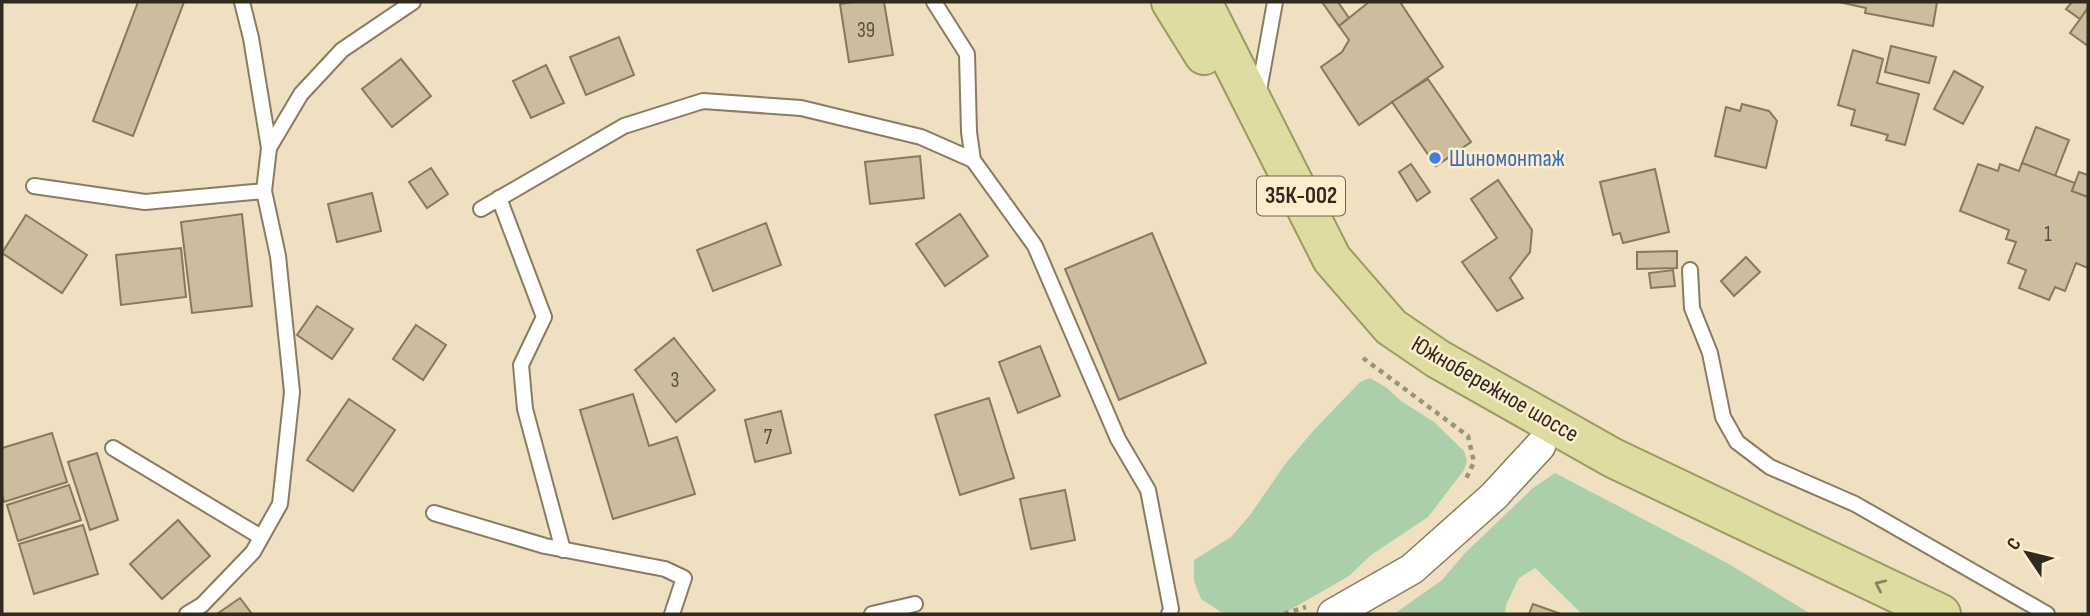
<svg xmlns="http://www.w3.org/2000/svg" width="2090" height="616" font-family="'Sofia Sans Condensed',sans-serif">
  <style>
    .green { fill: #abcfab }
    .building { fill: #cbbd9e; stroke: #86795c; stroke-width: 2 }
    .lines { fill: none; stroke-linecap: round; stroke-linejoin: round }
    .service-casing { stroke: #897c5f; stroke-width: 18 }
    .minor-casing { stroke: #897c5f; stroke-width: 33 }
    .trunk-casing { stroke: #9c9963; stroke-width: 42 }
    .path { stroke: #9d937b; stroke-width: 4.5; stroke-dasharray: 5 5; stroke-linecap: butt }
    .service { stroke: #fff; stroke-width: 14 }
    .minor { stroke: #fff; stroke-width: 30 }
    .trunk { stroke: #dedca0; stroke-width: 38 }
    .oneway { stroke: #87845f }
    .shop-dot { fill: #3f7fe0; stroke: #fcedcd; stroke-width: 2.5 }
    .labels { text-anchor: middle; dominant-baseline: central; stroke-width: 5; stroke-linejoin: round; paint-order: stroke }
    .number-label { font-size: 21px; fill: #57503e }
    .shield { fill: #fcedcd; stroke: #6d6552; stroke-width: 2 }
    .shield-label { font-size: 23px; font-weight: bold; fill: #302b1e }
    .shop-label { font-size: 24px; fill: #366cbe; stroke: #fcedcd; text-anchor: start }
    .street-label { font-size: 24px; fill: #302b1e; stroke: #fcedcd }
  </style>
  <rect width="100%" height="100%" fill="#eee0c0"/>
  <g class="green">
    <polygon points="1370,378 1387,388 1401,401 1434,422 1464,451 1467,461 1464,470 1428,517 1371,555 1349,576 1288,611 1274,614 1224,614 1201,599 1194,581 1194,560 1231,537 1250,515 1286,463 1314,430 1360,382"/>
    <polygon points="1555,473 1729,564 1811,614 1582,614 1535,568 1519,578 1506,605 1505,614 1394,614 1442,580 1465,553 1533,488"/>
  </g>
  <g class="building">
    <polygon points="138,2 184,2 133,136 93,121"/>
    <polygon points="853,2 884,2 893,55 849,62 840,4"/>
    <polygon points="1322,2 1338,2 1349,18 1339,26"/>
    <polygon points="1369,2 1400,2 1443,67 1359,125 1321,67 1342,52 1349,40 1339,26"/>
    <polygon points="1839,2 1937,2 1933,26 1865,13 1866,8"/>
    <polygon points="2072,2 2088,2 2088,8 2080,19 2066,9"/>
    <polygon points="2088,8 2088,46 2070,33"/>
    <polygon points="619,37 634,75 586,95 570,57"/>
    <polygon points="1891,46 1936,57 1929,83 1885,72"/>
    <polygon points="1853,50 1883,59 1877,83 1919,94 1905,145 1886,140 1888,135 1851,125 1855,110 1838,105"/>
    <polygon points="401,59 431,96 392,127 362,89"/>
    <polygon points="546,65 564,103 531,118 513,81"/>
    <polygon points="1954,71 1983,87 1963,124 1934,109"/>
    <polygon points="1428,79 1471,142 1436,166 1392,102"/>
    <polygon points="1742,104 1769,111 1777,121 1766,168 1715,156 1726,107 1740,111"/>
    <polygon points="2036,127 2069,140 2055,176 2022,163"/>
    <polygon points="920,156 924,198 870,204 865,162"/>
    <polygon points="2022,163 2075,183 2072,191 2088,197 2088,268 2076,263 2065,291 2055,287 2049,300 2019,288 2026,270 2008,263 2016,242 2006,239 2009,230 1960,211 1978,164 1998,171 2000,164 2019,171"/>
    <polygon points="1411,164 1430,192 1417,201 1399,172"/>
    <polygon points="431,168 448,194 427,208 409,182"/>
    <polygon points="1655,169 1669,232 1623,243 1620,233 1613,235 1600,182"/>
    <polygon points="2079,172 2088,175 2088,197 2072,191"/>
    <polygon points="1498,180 1532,230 1530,252 1510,278 1523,298 1497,311 1462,262 1497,238 1471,199"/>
    <polygon points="372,193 381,231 337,242 328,204"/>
    <polygon points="242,214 252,306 192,313 181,222"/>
    <polygon points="960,214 988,256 945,286 916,244"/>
    <polygon points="26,215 87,255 62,293 2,253"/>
    <polygon points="766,223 781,265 713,291 697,250"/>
    <polygon points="1152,233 1206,363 1119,400 1065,269"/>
    <polygon points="181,248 186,297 121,305 116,255"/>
    <polygon points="1677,251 1677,268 1637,269 1637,252"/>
    <polygon points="1746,257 1760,272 1734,296 1721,281"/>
    <polygon points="1673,270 1675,286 1651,288 1649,273"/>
    <polygon points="317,306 353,329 332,359 297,335"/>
    <polygon points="416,325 446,345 423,380 393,359"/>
    <polygon points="674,338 715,390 676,422 635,370"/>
    <polygon points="1040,346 1060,396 1018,413 999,362"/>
    <polygon points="633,394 649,446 677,437 695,494 613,519 580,410"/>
    <polygon points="989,398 1014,478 960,495 935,415"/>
    <polygon points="349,399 395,430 353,491 307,460"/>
    <polygon points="781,411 791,453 755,462 745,420"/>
    <polygon points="52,433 67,482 4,502 2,495 2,448"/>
    <polygon points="97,453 118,520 90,530 68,462"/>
    <polygon points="69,485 81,520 18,541 7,505"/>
    <polygon points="1065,490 1075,540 1031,549 1020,499"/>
    <polygon points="178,520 210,556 162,599 130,564"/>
    <polygon points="83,525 98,574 34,594 19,544"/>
    <polygon points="240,598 252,614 217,614"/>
    <polygon points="1533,604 1561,614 1529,614"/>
  </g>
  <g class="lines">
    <g class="service-casing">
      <g id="service">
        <polyline points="934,2 967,54 969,132 973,160"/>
        <polyline points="1258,96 1275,2"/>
        <polyline points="269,148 301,94 342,50 413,2"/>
        <polyline points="34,186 145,202 264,191"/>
        <polyline points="499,198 544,317 521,365 525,409 563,550"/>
        <polyline points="481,209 624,126 703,101 801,108 921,137 973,160 1035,246 1118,439 1148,490 1171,609 1169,614"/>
        <polyline points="1690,270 1692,308 1710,353 1723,417 1737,442 1770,467 1855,504 2047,614"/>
        <polyline points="113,448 261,537"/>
        <polyline points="434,513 545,546 665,569 684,578 672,614"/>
        <polyline points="187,614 202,605 253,552 280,504 292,392 278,256 264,191 269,148 251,38 242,2"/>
        <polyline points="872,614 915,604"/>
      </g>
    </g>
    <g class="minor-casing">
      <polyline id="minor" points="1333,614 1412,569 1494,496 1540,446"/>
    </g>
    <g class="trunk-casing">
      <g id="trunk">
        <polyline points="1171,2 1204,55"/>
        <polyline points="1202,2 1332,259 1391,327 1438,359 1613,458 1941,614"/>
      </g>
    </g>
    <g class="path">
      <polyline points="1363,358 1468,436 1474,462 1465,481"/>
      <polyline points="1284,614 1306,607"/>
    </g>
    <use href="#service" class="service"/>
    <use href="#minor" class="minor"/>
    <use href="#trunk" class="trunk"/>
  </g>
  <defs><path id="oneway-chevron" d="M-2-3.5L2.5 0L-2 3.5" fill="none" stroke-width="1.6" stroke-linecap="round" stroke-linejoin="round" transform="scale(1.75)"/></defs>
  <use class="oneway" href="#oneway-chevron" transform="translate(1880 585) rotate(-155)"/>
  <circle class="shop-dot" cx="1435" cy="158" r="7"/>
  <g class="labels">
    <g class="number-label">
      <text x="866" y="30">39</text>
      <text x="2048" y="234">1</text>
      <text x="675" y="380">3</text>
      <text x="768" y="437">7</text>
    </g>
    <rect class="shield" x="1257" y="176.5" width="88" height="39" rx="5"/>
    <g class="shield-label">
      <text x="1301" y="196">35К-002</text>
    </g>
    <g class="shop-label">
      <text x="1449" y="158">Шиномонтаж</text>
    </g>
    <g class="street-label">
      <text transform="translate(1495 389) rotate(30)">Южнобережное шоссе</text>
    </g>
  </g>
  <rect width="2090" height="616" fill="none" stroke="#302b1e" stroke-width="7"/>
  <g transform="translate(2027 553) rotate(305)" stroke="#fcedcd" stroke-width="5" paint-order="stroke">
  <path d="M0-5L12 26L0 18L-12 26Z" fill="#302b1e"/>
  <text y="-10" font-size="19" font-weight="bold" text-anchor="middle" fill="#302b1e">С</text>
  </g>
</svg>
